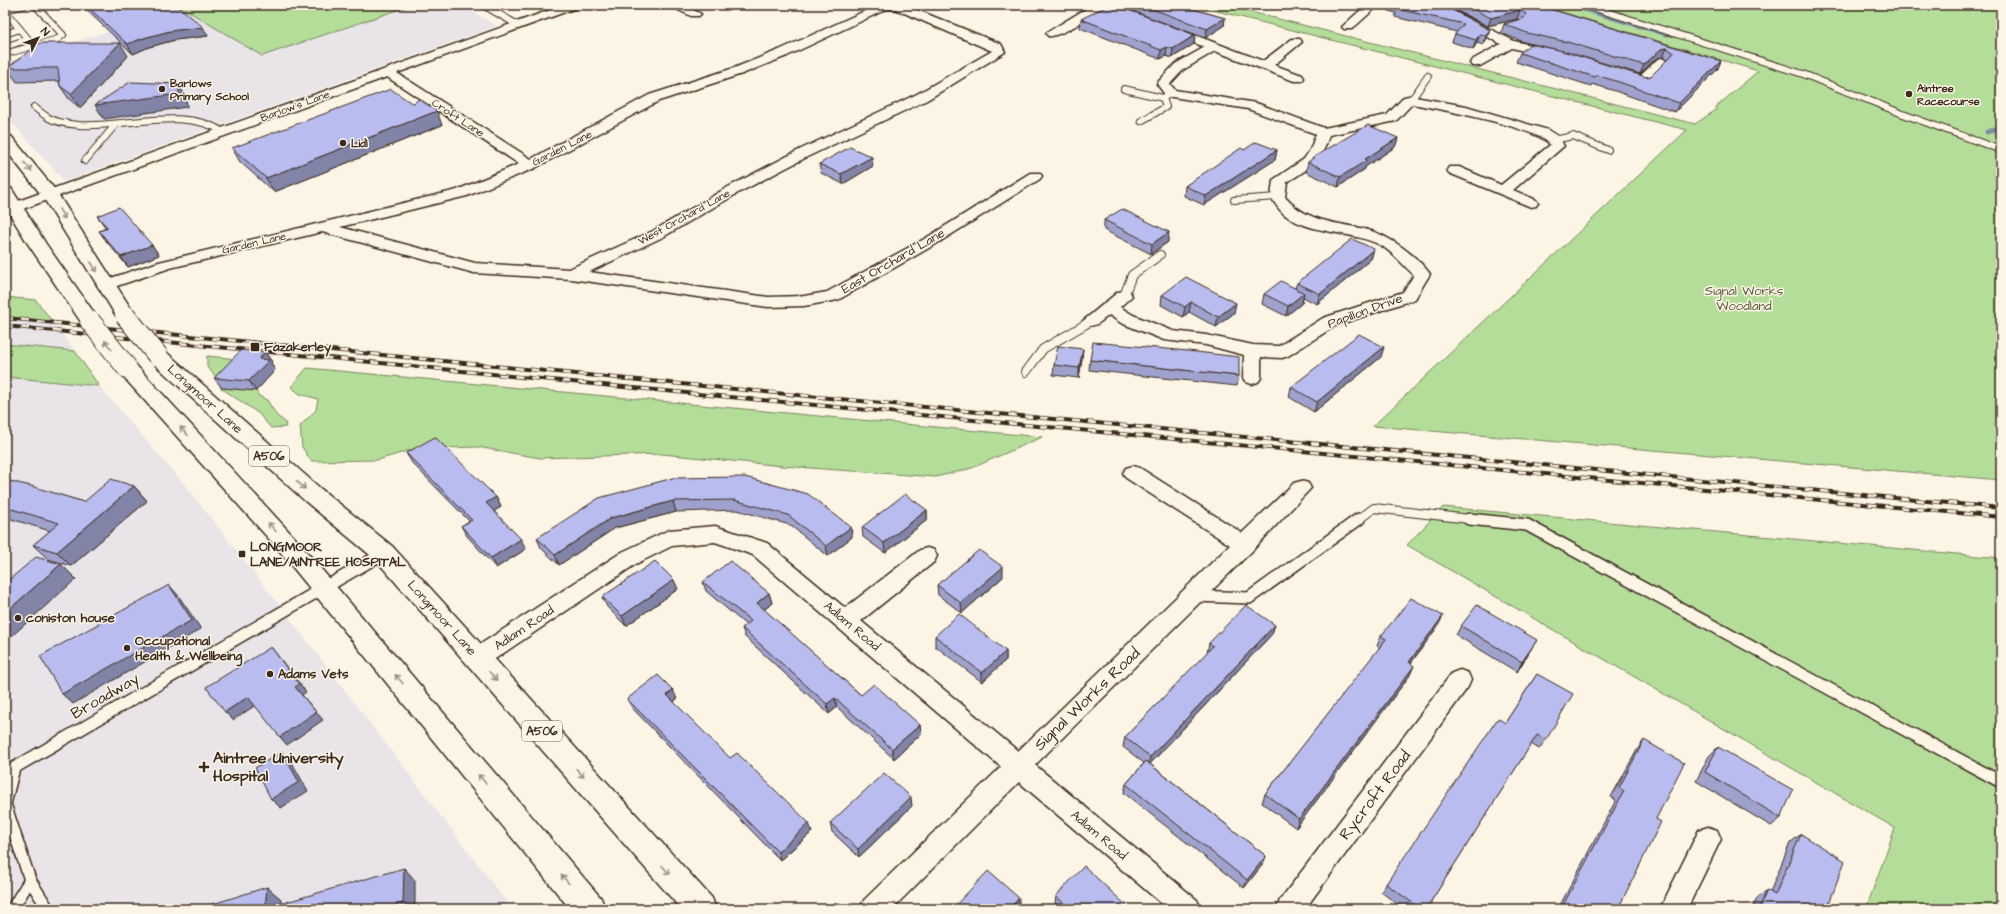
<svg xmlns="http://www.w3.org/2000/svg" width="2006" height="914" font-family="'Architects Daughter',sans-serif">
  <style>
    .built { fill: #e8e4e8 }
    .green { fill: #b4dd9a; stroke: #78845c }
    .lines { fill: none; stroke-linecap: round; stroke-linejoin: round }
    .stream { stroke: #788ea4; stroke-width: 5 }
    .lane-far2-casing { stroke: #3b2a1e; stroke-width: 8 }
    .lane-far1-casing { stroke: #3b2a1e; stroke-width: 10 }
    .lane-casing { stroke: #3b2a1e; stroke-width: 14 }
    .street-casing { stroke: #3b2a1e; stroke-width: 3 }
    .primary-casing { stroke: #3b2a1e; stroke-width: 3 }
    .lane-far2 { stroke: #fcf5e5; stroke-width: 6 }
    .lane-far1 { stroke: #fcf5e5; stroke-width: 8 }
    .lane { stroke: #fcf5e5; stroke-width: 11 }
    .street { fill: #fcf5e5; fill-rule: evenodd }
    .primary { fill: #fcf5e5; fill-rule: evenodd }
    .rail-casing { stroke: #3b2a1e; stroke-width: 4 }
    .rail { stroke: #fcf5e5; stroke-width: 2.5; stroke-dasharray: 8; stroke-linecap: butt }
    .primary-bridge-casing { stroke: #3b2a1e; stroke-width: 22; stroke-linecap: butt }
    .primary-bridge { stroke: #fcf5e5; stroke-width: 20 }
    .wall { fill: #9fa2cd; stroke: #3b2a1e }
    .shaded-wall { fill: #8284a7; stroke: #3b2a1e }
    .building { fill: #b9bcee; stroke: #3b2a1e }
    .oneway { stroke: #9c9082 }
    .poi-dot { fill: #3b2a1e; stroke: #fcf5e5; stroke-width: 1.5 }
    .labels { text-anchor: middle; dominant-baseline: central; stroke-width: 3; stroke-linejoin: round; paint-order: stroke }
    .far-poi-label { font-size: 11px; font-weight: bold; fill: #3b2a1e; stroke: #fcf5e5; text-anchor: start }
    .far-street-label { font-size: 11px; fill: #3b2a1e; stroke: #fcf5e5 }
    .shield { fill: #fcf5e5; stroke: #75675a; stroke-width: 1 }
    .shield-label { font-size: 12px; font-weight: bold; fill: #3b2a1e }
    .street-label { font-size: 13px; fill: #3b2a1e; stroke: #fcf5e5 }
    .park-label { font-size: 13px; fill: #59573d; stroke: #fcf5e5 }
    .poi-label { font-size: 13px; font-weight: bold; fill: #3b2a1e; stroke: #fcf5e5; text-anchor: start }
    .near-street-label { font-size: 16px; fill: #3b2a1e; stroke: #fcf5e5 }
    .near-poi-label { font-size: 16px; font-weight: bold; fill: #3b2a1e; stroke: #fcf5e5; text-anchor: start }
  </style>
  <rect width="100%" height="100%" fill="#fcf5e5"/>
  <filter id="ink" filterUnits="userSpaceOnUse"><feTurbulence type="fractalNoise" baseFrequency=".025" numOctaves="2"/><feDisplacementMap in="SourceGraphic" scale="8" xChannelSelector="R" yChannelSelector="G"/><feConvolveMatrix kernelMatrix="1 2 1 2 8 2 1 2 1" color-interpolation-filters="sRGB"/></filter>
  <g filter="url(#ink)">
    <g class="built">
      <polygon points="462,5 497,26 64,181 5,115 5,63 191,6"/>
      <polygon points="5,317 52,321 75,351 5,344"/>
      <polygon points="5,377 99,386 184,484 285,612 512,909 5,909"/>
    </g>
    <g class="green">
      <polygon points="178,5 412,5 262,56"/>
      <polygon points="1193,5 1223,5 1695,124 1716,110 1716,107 1758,71 1538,5 2001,5 2001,480 1373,426 1687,130"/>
      <polygon points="5,297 36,300 52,321 5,317"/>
      <polygon points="5,344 75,351 99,386 5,377"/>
      <polygon points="207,356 248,360 256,391 259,396 267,400 277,416 285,422 286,427 271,428 258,413 221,388 217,378 207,367"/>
      <polygon points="307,368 1042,437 972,468 936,477 782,466 662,454 540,458 477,447 414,449 378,460 311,461 302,447 300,426 316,410 318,399 300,394 291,387"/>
      <polygon points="1443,507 2001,558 2001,909 1866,909 1895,828 1407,545"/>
    </g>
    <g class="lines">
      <g class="stream">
        <polyline points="1571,5 1667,34"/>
        <polyline points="1987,132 2001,127"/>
      </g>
      <g class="lane-far2-casing">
        <g id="lane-far2">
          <polyline points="483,5 518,25"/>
          <polyline points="1585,5 1803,74 1903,114 2001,150"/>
          <polyline points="5,10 25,5"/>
          <polyline points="5,11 28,39 5,47"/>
          <polyline points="5,34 20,29"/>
          <polyline points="5,54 58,39 63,35 35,5"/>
          <polyline points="1124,89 1163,98"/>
          <polyline points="1409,100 1414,96 1428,76"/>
          <path d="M34 107C39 111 44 115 49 118 57 123 69 124 79 125 124 128 184 106 223 132"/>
          <polyline points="1141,121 1166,107 1163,98 1171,93"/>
          <polyline points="1554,140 1573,136 1608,150"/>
          <polyline points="85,161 116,124"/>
          <polyline points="1234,200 1278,197"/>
        </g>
      </g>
      <g class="lane-far1-casing">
        <g id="lane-far1">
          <polyline points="1124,296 1132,275 1160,255"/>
          <polyline points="1026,372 1043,349 1091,321"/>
          <polyline points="1358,520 1374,508 1478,520"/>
        </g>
      </g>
      <g class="lane-casing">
        <g id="lane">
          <polyline points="1469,519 1527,525 2001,782"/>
          <polyline points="1195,596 1249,598 1359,519"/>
          <polyline points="12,909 30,880"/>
          <polyline points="48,909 30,880 5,804 14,768 384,553"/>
        </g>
      </g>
      <g class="street-casing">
        <g id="street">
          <path d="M564 5H581L579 7 397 73 531 159 649 95 734 68 779 50 878 5H905L1001 44 1005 52 927 100 809 156 738 193 663 237 589 272 768 297 804 296 827 292 926 238 1030 173H1040L1042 176 1040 179 936 244 838 300 804 306 768 307 571 279 474 273 322 232 170 268 111 288 105 290 99 288 97 285 99 282 159 262 457 190 519 164 387 77 20 210H10L8 207 10 204ZM887 9H895L992 51 917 94 799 150 728 187 653 231 569 269 475 263 340 227 467 196 535 168 659 101 742 74 787 56Z"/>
          <polygon points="668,5 684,5 701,14 699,16 691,16"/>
          <path d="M1092 5H1110L1133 12 1135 14 1129 17 1101 9C1091 17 1059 38 1048 36L1046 33Z"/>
          <polygon points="1366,5 1379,5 1352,29 1344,29 1342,27 1344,25"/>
          <polygon points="1427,5 1442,5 1514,41 1556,51 1558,54 1552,58 1512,48 1480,66 1472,66 1470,63 1472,60 1501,44"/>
          <path d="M1171 26 1263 61 1292 39H1300L1302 42 1274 65 1302 75 1304 78 1302 81H1294L1215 51 1183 70 1170 84 1175 90 1256 103 1324 128 1387 115 1404 97 1409 96 1466 106 1548 130 1559 137 1564 146 1513 190 1536 200 1538 203 1536 206 1531 207 1449 173 1447 170 1449 167H1459L1501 185 1550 145C1541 128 1434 108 1412 104L1396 121 1329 135C1323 160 1308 170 1287 182L1285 197C1307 223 1338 222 1368 230 1390 236 1417 256 1430 274L1415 299 1335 326 1288 356 1282 358 1261 357V378L1258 382 1252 384 1246 382 1243 378 1244 355 1206 345 1164 340 1121 323 1109 315C1101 321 1096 328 1085 325L1083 321 1118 292 1124 291 1130 292 1132 296 1120 307 1133 315 1173 331 1206 335 1253 345 1279 346 1323 318 1403 292 1414 275C1404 266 1393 253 1382 246 1353 230 1309 235 1284 214 1279 210 1274 202 1271 197L1273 180 1304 159 1310 150 1316 134 1248 109 1166 96 1157 84 1159 81 1175 64 1205 47 1167 33 1165 30 1167 27Z"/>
          <polygon points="1662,58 1668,62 1646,84 1642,85 1619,78 1617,75 1623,71 1640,76 1658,59"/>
          <polygon points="1133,466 1140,468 1242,533 1294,483 1301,481 1308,483 1311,488 1252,551 1035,765 1197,900 1201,909 1168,909 1019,782 892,909 860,909 864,900 1001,767 753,555 715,542 672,546 636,564 486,665 478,667 470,665 467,658 470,651 622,552 669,530 715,526 767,543 845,608 920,550 927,548 934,550 937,556 934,562 861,621 1018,751 1230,545 1126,478 1123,473 1126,468"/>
          <polygon points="1460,670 1468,673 1471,680 1468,687 1305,909 1276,909 1280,900 1452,673"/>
          <polygon points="1708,827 1717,830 1721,839 1687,909 1660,909 1699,830"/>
        </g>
      </g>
      <g class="primary-casing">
        <g id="primary">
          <polygon points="5,134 11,136 56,191 135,315 132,319 125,321 118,319 43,197 5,149"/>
          <polygon points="5,187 11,188 46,244 97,317 100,321 97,325 90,327 83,325 28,244 5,206"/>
          <polygon points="158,349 165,351 321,489 392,546 712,898 716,909 681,909 376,560 305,501 151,361 148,356 151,351"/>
          <polygon points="127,361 134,363 294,537 601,898 605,909 570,909 278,549 120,373 117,368 120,363"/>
        </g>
      </g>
      <use href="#lane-far2" class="lane-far2"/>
      <use href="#lane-far1" class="lane-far1"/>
      <use href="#lane" class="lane"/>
      <use href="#street" class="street"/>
      <use href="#primary" class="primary"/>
      <g class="rail-casing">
        <g id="rail">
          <polyline points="5,318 617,378 2001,508"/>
          <polyline points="5,326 613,386 2001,517"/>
        </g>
      </g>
      <use href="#rail" class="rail"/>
      <g class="primary-bridge-casing">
        <g id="primary-bridge">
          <polyline points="125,315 158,356"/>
          <polyline points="90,321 127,368"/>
        </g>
      </g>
      <use href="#primary-bridge" class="primary-bridge"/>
    </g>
    <g class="wall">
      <polygon points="81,5 177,5 208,36 175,40 149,47 133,54"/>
      <polygon points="1122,5 1193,5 1189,8 1225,18 1224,26 1205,38 1122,7"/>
      <polygon points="1390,5 1443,5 1490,30 1487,38 1483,45 1477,43 1473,49 1452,42 1455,34 1457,32 1395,17 1396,13 1389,11"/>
      <polygon points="1445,5 1537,5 1721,61 1717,70 1675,112 1615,91 1592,84 1591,86 1516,62 1520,53 1646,77 1651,76 1667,60 1663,57 1657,58 1640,74 1563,51 1524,42 1501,33 1504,24 1519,20 1517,19 1488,26"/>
      <polygon points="1081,19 1195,35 1194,44 1172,58 1166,56 1160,59 1080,28"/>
      <polygon points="128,56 80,108 69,99 60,86 59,81 17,82 7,68"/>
      <polygon points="442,125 274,192 240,162 232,148"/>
      <polygon points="1398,138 1395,147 1365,167 1365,169 1338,187 1306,172 1308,162"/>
      <polygon points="1244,150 1277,150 1275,160 1204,205 1184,196 1185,186"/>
      <polygon points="819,164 873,166 843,184 821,173"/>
      <polygon points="97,216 152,245 159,255 128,267 106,241 99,231 106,228"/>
      <polygon points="1104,220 1168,242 1151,254 1104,230"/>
      <polygon points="1374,249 1371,259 1317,304 1303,297 1302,303 1286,316 1262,304 1264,294 1295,288 1297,283"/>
      <polygon points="1162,295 1234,313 1216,327 1189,312 1183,317 1161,305"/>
      <polygon points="265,352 272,362 271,363 275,370 256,391 222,388 214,378"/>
      <polygon points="1381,357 1314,412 1289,397 1291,387"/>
      <polygon points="1082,359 1079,378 1053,375 1054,365"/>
      <polygon points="1090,360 1239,376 1237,386 1089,370"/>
      <polygon points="406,453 496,497 501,507 494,511 526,549 496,568 467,536 461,526 469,521 412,463"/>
      <polygon points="673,478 851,527 852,537 828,556 790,525 737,510 676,512 615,528 559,565 541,548 537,538"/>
      <polygon points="5,480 84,502 134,486 147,501 71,566 48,559 33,545 50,531 5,517"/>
      <polygon points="927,510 927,520 885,553 863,537 862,527"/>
      <polygon points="1003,577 962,613 938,595 937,585"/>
      <polygon points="703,582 769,593 772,603 764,610 861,695 920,725 921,734 894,759 837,707 829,714 745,637 742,628 746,625 706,591"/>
      <polygon points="678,589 626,626 607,607 602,597"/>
      <polygon points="1438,626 1411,663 1410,675 1296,828 1262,803 1265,794 1380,648 1377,646 1381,636"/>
      <polygon points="1461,626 1531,649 1517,672 1456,635"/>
      <polygon points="1272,634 1150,764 1266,856 1263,864 1244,888 1124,793 1126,784 1144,763 1123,747 1125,737 1207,653 1209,643"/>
      <polygon points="935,636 1006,651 1006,660 982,682 935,646"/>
      <polygon points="1537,674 1546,740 1539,749 1531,744 1426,909 1404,909 1381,892 1386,884 1505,723"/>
      <polygon points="627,699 677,699 674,702 730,758 812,832 780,860 632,708"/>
      <polygon points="1644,740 1656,819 1618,909 1558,909 1616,800 1611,797 1637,750"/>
      <polygon points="1718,747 1781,818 1771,826 1696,781 1709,756"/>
      <polygon points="912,806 859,857 832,832 830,823"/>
      <polygon points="1801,834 1827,909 1752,909 1757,898 1767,890 1770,892 1790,843"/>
      <polygon points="1056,896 1130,909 1060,909 1055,904"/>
    </g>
    <g class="shaded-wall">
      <polygon points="1183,5 1193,5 1181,15 1182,6"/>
      <polygon points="1520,10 1517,19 1488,26 1491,18"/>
      <polygon points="1225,18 1224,26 1205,38 1207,29"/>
      <polygon points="203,27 208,36 175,40 149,47 133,54 127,44 144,38 170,31"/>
      <polygon points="1490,30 1487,38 1483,45 1486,36"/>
      <polygon points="1480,34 1477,43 1473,49 1476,40"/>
      <polygon points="1195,35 1194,44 1172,58 1173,49"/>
      <polygon points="120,43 128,56 80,108 71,94"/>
      <polygon points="1167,47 1166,56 1160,59 1161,50"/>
      <polygon points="1667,48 1663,57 1657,58 1640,74 1644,65 1661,49"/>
      <polygon points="1721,61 1717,70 1675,112 1679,103"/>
      <polygon points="179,84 186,98 187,107 104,119 95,105"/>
      <polygon points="437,111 442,125 274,192 266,178"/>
      <polygon points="1398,138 1395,147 1365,167 1365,169 1338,187 1340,177 1365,159"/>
      <polygon points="1277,150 1275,160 1204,205 1206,196"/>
      <polygon points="872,157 873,166 843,184 841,174"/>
      <polygon points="1169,232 1168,242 1151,254 1152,244"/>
      <polygon points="152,245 159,255 128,267 121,257"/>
      <polygon points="1374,249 1371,259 1317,304 1320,294"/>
      <polygon points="1304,293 1302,303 1286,316 1288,306"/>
      <polygon points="1191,302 1189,312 1183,317 1185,307"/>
      <polygon points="1236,303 1234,313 1216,327 1218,317"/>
      <polygon points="1384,347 1381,357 1314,412 1317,402"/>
      <polygon points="1083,349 1082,359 1079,378 1079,368"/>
      <polygon points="265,352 272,362 271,363 275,370 256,391 249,381 259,359"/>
      <polygon points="134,486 147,501 71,566 57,552"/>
      <polygon points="496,497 501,507 491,513 486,503"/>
      <polygon points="673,501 676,512 615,528 559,565 555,555 611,518"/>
      <polygon points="927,510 927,520 885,553 884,543"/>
      <polygon points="851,527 852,537 828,556 826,546"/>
      <polygon points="521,539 526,549 496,568 491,558"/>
      <polygon points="61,564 76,579 5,642 5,613"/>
      <polygon points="1003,567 1003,577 962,613 961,603"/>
      <polygon points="674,580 678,589 626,626 622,616"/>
      <polygon points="169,585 178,595 201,629 73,704 62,694"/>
      <polygon points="769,593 772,603 760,613 757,603"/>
      <polygon points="1443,616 1438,626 1404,672 1409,662"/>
      <polygon points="1275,625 1272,634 1148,766 1150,757"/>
      <polygon points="1537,640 1531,649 1517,672 1522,662"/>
      <polygon points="271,647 306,692 302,695 323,720 287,745 280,737 295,687"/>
      <polygon points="1006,651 1006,660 982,682 982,673"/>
      <polygon points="1414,666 1410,675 1296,828 1299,819"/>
      <polygon points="673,690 677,699 671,704 667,695"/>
      <polygon points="248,697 256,705 233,720 225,712"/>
      <polygon points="835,698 837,707 829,714 827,704"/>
      <polygon points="920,725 921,734 894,759 892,749"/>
      <polygon points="282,752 291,761 308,791 281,808 271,799"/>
      <polygon points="911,797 912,806 859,857 858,849"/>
      <polygon points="809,823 812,832 780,860 778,852"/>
      <polygon points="1266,856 1263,864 1244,888 1247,880"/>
      <polygon points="404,868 415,880 415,909 383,909"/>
      <polygon points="267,887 281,899 281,909 265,909"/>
      <polygon points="1019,898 1019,907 1016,909 1009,909"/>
    </g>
    <g class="building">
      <polygon points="86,5 177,5 203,27 170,31 144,38 127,44"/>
      <polygon points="1109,5 1112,5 1134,12 1195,35 1173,49 1167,47 1161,50 1081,19"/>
      <polygon points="1141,5 1183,5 1182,6 1225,18 1207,29"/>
      <polygon points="1400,5 1443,5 1490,30 1486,36 1480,34 1476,40 1455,34 1464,24 1397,9"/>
      <polygon points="1465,5 1537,5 1721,61 1679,103 1619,82 1596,75 1595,77 1520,53 1530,44 1559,50 1646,77 1651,76 1673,54 1673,52 1667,48 1661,49 1644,65 1567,42 1527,33 1504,24 1524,18 1526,14 1520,10 1491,18"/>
      <polygon points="40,43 120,43 71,94 60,86 58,68 7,68"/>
      <polygon points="130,82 179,84 179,94 95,105"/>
      <polygon points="391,89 410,102 414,103 419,99 437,111 266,178 232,148"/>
      <polygon points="1368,125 1398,138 1365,159 1367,160 1340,177 1308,162 1317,155"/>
      <polygon points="1256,142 1277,150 1206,196 1185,186 1241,148 1244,150"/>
      <polygon points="850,147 872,157 841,174 819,164"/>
      <polygon points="119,207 152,245 121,257 99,231 108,228 97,216"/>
      <polygon points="1122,209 1169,232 1152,244 1104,220"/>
      <polygon points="1352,239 1374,249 1320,294 1297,283"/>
      <polygon points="1186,277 1236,303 1218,317 1191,302 1185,307 1162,295"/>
      <polygon points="1281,281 1304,293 1288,306 1264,294"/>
      <polygon points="1359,334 1384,347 1317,402 1291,387"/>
      <polygon points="1093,342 1188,351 1239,357 1239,376 1090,360"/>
      <polygon points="1058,346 1083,349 1079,368 1054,365"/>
      <polygon points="241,350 265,352 259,359 269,360 249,381 214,378"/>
      <polygon points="435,437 496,497 486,503 521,539 491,558 461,526 472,520 406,453"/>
      <polygon points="745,477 808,494 851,527 826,546 788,515 734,500 673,501 611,518 555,555 537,538 599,498 673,478"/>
      <polygon points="111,479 134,486 57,552 33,545 59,523 5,507 5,480 31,486 84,502"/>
      <polygon points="905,494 927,510 884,543 862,527"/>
      <polygon points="979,550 1003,567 961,603 937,585"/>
      <polygon points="36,557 61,564 5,613 5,578 10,579"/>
      <polygon points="655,561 674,580 622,616 602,597"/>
      <polygon points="730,561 769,593 757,603 861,695 874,684 920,725 892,749 835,698 827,704 742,628 751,621 703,582"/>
      <polygon points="169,585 192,620 62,694 40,656"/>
      <polygon points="1411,598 1443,616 1409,662 1414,666 1299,819 1265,794 1386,639 1381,636"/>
      <polygon points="1246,605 1275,625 1150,757 1125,737 1213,646 1209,643"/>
      <polygon points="1477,605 1537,640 1522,662 1461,626"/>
      <polygon points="959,614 1006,651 982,673 935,636"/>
      <polygon points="271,647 299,684 295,687 316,712 280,737 248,697 225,712 206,687"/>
      <polygon points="1537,674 1573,694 1546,740 1537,735 1426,909 1421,909 1386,884 1498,718 1505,723"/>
      <polygon points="658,675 673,690 667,695 730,758 737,753 809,823 778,852 627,699"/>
      <polygon points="1644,740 1684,763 1656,819 1661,822 1618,909 1561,909 1624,791 1619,788"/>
      <polygon points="1718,747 1793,790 1781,818 1705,772"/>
      <polygon points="282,752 299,782 271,799 255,768"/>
      <polygon points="1146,761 1266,856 1247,880 1126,784"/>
      <polygon points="884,773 911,797 858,849 830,823"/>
      <polygon points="1801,834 1845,861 1827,909 1759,909 1767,890 1775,895"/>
      <polygon points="1084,866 1130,909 1070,909 1056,896"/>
      <polygon points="404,868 403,903 383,909 282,909 283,903"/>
      <polygon points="988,871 1019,898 1009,909 952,909"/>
      <polygon points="267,887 265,909 197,909"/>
    </g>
    <defs><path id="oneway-shaft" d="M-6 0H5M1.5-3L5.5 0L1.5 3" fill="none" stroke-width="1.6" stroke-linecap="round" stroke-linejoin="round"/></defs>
    <g class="oneway">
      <use href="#oneway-shaft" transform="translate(28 167) rotate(51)"/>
      <use href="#oneway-shaft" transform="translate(62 214) rotate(59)"/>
      <use href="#oneway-shaft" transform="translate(94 267) rotate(58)"/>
      <use href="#oneway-shaft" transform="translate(108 345) rotate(-129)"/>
      <use href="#oneway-shaft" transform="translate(184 431) rotate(-132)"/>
      <use href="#oneway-shaft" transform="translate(301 485) rotate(41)"/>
      <use href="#oneway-shaft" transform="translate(272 527) rotate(-132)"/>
      <use href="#oneway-shaft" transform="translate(493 676) rotate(48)"/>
      <use href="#oneway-shaft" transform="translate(399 679) rotate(-130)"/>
      <use href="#oneway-shaft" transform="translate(580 773) rotate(48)"/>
      <use href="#oneway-shaft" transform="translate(482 779) rotate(-130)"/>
      <use href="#oneway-shaft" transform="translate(666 870) rotate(48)"/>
      <use href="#oneway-shaft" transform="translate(565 879) rotate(-130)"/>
    </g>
  </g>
  <g class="poi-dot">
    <circle cx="162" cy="89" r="4"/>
    <circle cx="1909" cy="94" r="4"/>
    <circle cx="343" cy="143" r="4"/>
    <rect x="250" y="342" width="10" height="10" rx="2"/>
    <rect x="238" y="550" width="8" height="8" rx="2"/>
    <circle cx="18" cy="618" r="4"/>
    <circle cx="127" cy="648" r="4"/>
    <circle cx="270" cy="674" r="4"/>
    <path d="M202 761h4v4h4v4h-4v4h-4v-4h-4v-4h4z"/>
  </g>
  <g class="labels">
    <g class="far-poi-label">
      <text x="170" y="83">Barlows<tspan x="170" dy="13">Primary School</tspan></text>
      <text x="1917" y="88">Aintree<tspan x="1917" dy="13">Racecourse</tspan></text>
      <text x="351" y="143">Lidl</text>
    </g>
    <g class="far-street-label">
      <text transform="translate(295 106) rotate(-20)">Barlow's Lane</text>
      <text transform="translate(458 118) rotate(33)">Croft Lane</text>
      <text transform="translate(562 148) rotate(-27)">Garden Lane</text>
      <text transform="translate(684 217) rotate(-29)">West Orchard Lane</text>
      <text transform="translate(254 243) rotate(-13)">Garden Lane</text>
    </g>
    <g class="shield">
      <rect x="249" y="446" width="40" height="20" rx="3"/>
      <rect x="522" y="721" width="40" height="20" rx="3"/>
    </g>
    <g class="shield-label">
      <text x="269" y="456">A506</text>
      <text x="542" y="731">A506</text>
    </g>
    <g class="street-label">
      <text transform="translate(893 261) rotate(-30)">East Orchard Lane</text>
      <text transform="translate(1365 311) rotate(-20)">Papillon Drive</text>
      <text transform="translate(205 399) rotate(42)">Longmoor Lane</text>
      <text transform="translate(442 618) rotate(48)">Longmoor Lane</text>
      <text transform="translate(852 626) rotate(40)">Adlam Road</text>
      <text transform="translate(524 628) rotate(-34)">Adlam Road</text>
      <text transform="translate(1099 835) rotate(40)">Adlam Road</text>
    </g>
    <g class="park-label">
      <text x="1744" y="291">Signal Works<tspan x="1744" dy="15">Woodland</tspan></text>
    </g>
    <g class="poi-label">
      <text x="264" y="347">Fazakerley</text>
      <text x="250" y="547">LONGMOOR<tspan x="250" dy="15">LANE/AINTREE HOSPITAL</tspan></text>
      <text x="26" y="618">coniston house</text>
      <text x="135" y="641">Occupational<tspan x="135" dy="15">Health &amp; Wellbeing</tspan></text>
      <text x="278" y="674">Adams Vets</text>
    </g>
    <g class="near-street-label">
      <text transform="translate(105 696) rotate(-30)">Broadway</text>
      <text transform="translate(1087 699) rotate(-44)">Signal Works Road</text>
      <text transform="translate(1375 795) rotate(-53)">Rycroft Road</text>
    </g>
    <g class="near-poi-label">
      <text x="213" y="758">Aintree University<tspan x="213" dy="18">Hospital</tspan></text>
    </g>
  </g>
  <rect width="2006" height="914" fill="none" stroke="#fcf5e5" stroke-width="20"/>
  <rect x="10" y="10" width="1986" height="894" fill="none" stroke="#3b2a1e" stroke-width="1.5" filter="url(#ink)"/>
  <g transform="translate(38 38) rotate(48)" stroke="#fcf5e5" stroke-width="3" paint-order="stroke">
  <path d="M0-3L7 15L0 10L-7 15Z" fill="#3b2a1e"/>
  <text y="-6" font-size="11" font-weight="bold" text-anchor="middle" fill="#3b2a1e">N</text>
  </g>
</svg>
